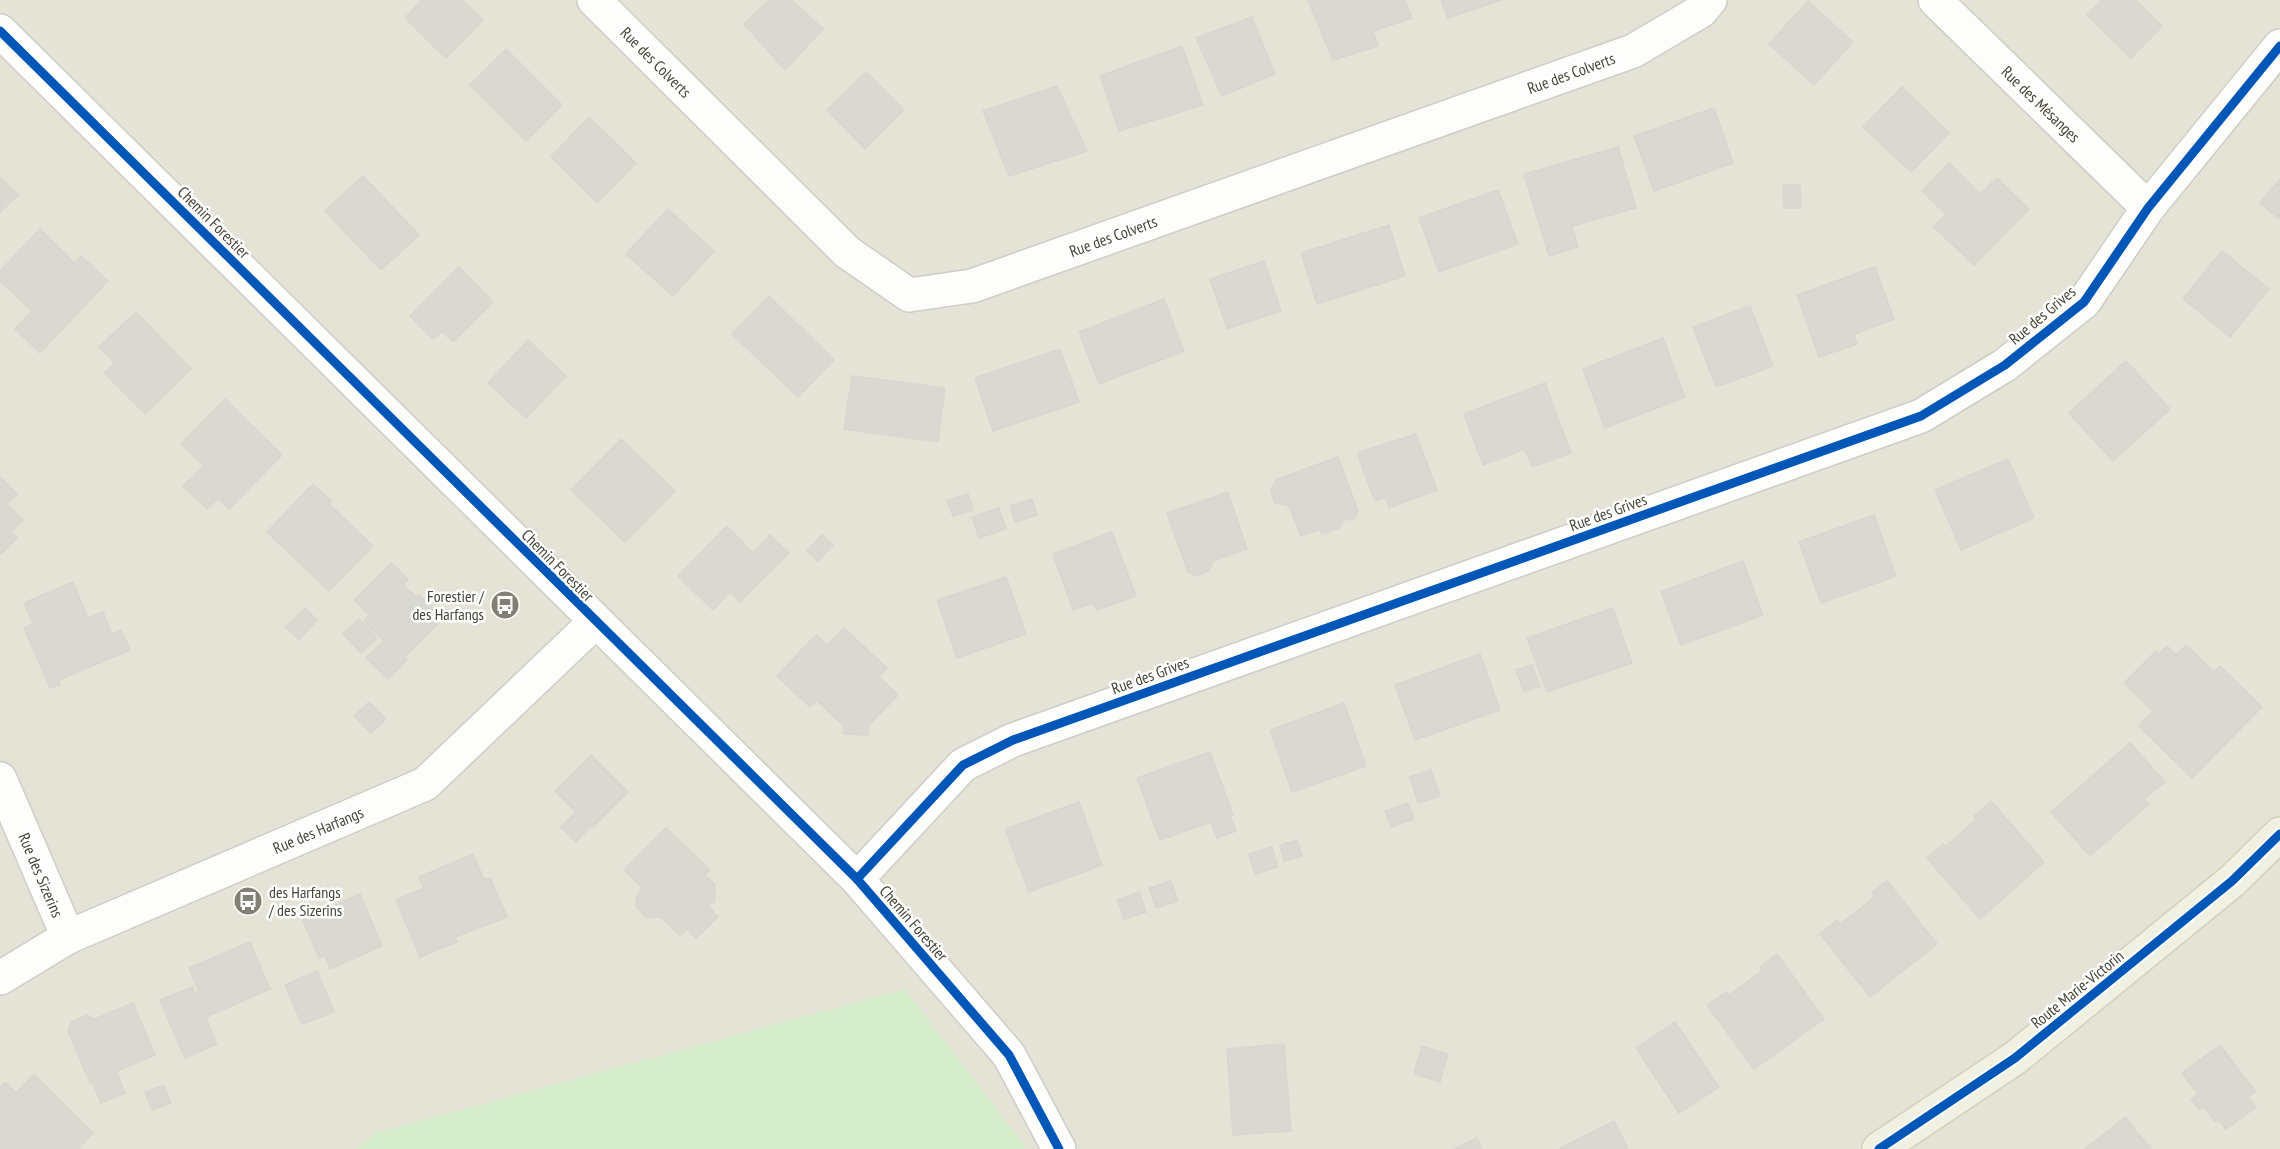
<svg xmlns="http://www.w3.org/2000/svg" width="2280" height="1149" font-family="'PT Sans Narrow',sans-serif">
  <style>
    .residential { fill: #e4e3d6 }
    .green { fill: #d4ecc9 }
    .building { fill: #dad9d1; stroke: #d8d7cf; stroke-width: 1.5 }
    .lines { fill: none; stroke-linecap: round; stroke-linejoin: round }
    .minor-casing { stroke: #cecdc6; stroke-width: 36 }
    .primary-casing { stroke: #d2d2b6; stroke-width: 36 }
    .minor { stroke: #fdfdfc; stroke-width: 33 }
    .primary { stroke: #f1f1e3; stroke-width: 33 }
    .cycleway-casing { stroke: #fff; stroke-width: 13 }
    .cycleway { stroke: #0057b8; stroke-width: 9 }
    .labels { text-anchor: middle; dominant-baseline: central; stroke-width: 5; stroke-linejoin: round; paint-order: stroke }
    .street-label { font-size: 16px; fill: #464435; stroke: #fff }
    .poi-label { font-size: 16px; fill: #464435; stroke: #fff; text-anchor: end }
  </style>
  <rect width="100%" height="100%" fill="#f0f0e9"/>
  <rect class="residential" x="0" y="0" width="2280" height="1149"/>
  <polygon class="green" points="905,989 1027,1149 355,1149 376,1133"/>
  <g class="building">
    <polygon points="422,0 462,0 483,20 446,58 405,18"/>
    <polygon points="769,0 792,0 823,29 785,70 744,24"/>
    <polygon points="1308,0 1405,0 1412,18 1373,31 1378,46 1333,60"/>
    <polygon points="1441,0 1501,0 1448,18"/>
    <polygon points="2102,0 2136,0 2162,26 2131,58 2087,15"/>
    <polygon points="1808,1 1853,42 1814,85 1769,44"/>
    <polygon points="1252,17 1275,74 1222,96 1196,38"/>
    <polygon points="1182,46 1203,105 1119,131 1100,76"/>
    <polygon points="506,49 562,105 526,141 470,85"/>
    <polygon points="866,72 904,110 865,149 827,110"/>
    <polygon points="1057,86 1087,151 1009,176 983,111"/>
    <polygon points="1902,87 1949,133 1911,172 1863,127"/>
    <polygon points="1714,108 1733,163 1654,191 1634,136"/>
    <polygon points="589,117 636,163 597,203 551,157"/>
    <polygon points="1618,147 1636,208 1572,226 1578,247 1549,256 1524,174"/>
    <polygon points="1949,163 1980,194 1997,178 2029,209 1974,265 1934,227 1946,214 1922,191"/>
    <polygon points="363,176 419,235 381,270 325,211"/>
    <polygon points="0,177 18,195 0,212"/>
    <polygon points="2280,179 2280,219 2260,203"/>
    <polygon points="1783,185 1800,185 1801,208 1784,208"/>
    <polygon points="1498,190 1518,244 1439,272 1419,218"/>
    <polygon points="668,209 714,251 673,296 626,254"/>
    <polygon points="1389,225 1405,276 1317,304 1301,253"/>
    <polygon points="40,229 75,263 81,256 108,281 40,353 15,329 32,311 0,281 0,271"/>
    <polygon points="2222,251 2269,289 2230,337 2183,299"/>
    <polygon points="1264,261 1281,311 1227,329 1210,279"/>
    <polygon points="459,267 493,302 453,342 442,331 433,339 410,316"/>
    <polygon points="1875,267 1894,319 1854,334 1857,344 1819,357 1797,295"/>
    <polygon points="769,296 834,360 798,397 732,334"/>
    <polygon points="1164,299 1184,351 1099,384 1079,332"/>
    <polygon points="1750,306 1773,366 1716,387 1693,327"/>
    <polygon points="136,312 191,369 145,414 105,373 115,363 99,347"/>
    <polygon points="1663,338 1685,397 1605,428 1583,369"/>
    <polygon points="528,340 566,376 526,418 488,383"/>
    <polygon points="1060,349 1079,402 993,431 975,378"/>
    <polygon points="2126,361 2170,409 2113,461 2069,413"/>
    <polygon points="852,376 945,388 938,442 844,429"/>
    <polygon points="1545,383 1571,453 1532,467 1525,449 1483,465 1464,414"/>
    <polygon points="225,399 282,455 229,509 218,498 207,509 183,486 204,466 181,444"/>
    <polygon points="1416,434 1437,490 1389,508 1386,497 1375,501 1357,453"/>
    <polygon points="621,439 675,491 625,542 571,490"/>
    <polygon points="1338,457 1358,511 1354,519 1344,520 1339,528 1322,534 1320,529 1301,536 1289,506 1275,503 1271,490 1277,479"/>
    <polygon points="2008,459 2034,518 1961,550 1935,490"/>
    <polygon points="0,477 17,494 7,504 23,520 11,532 17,538 0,555"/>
    <polygon points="313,484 332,502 329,504 373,546 329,591 267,532"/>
    <polygon points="1228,492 1247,549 1213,561 1209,571 1196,576 1188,572 1167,513"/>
    <polygon points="968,494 973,510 953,516 947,500"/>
    <polygon points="1032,499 1037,515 1015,522 1010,506"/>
    <polygon points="999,508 1006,529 979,538 972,517"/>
    <polygon points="1874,515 1896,576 1821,603 1799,542"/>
    <polygon points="727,526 753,553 770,535 789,553 740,602 730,592 713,610 678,576"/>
    <polygon points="1112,532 1136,596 1097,610 1094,603 1073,610 1053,554"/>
    <polygon points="822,535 833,545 818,561 807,551"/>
    <polygon points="1743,561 1763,615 1681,645 1661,592"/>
    <polygon points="391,563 408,579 403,585 416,597 419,595 443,618 405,657 407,660 388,679 366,658 384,641 364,621 369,615 354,600"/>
    <polygon points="1006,577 1026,634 957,658 937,600"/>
    <polygon points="73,582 88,618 103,612 112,634 121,630 130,650 59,680 60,685 50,688 24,628 33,624 24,603"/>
    <polygon points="305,608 317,620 299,640 286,627"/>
    <polygon points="1613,608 1632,663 1547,692 1527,638"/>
    <polygon points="359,619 377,638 361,653 343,634"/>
    <polygon points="844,628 887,668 879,677 898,695 868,726 868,735 844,734 844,726 816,700 810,707 777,676 816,635 827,645"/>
    <polygon points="2186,645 2214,672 2220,666 2262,707 2192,778 2139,726 2153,711 2124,683 2156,651 2159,654 2167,646 2176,655"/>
    <polygon points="1480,654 1500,710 1415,740 1395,685"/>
    <polygon points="1532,665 1540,686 1524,692 1516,670"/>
    <polygon points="369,702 386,719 371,733 354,716"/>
    <polygon points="1344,703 1366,766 1292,792 1270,730"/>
    <polygon points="2130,743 2165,782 2144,799 2149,804 2090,856 2051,812"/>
    <polygon points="1210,752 1233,815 1230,815 1236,831 1217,838 1211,822 1160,840 1137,778"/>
    <polygon points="591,755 628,792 592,828 555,791"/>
    <polygon points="1431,770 1440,796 1418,803 1410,777"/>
    <polygon points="1991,801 2044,862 1980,919 1927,858 1943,844 1946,846 1977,819 1974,816"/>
    <polygon points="1079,802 1102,865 1029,892 1005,829"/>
    <polygon points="1408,803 1414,819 1391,827 1385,811"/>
    <polygon points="575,813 589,828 576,842 561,827"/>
    <polygon points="666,828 710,870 705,875 715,884 715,901 708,906 718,917 696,938 687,929 680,936 661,917 646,918 636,906 637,895 643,889 624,870"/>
    <polygon points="1297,840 1302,856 1284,861 1280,845"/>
    <polygon points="1272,847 1278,867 1255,874 1249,854"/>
    <polygon points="473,854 484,880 490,878 507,917 455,937 457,942 420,957 396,900 424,888 419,877"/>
    <polygon points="1171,881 1178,901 1156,908 1149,888"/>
    <polygon points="1887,881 1937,944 1870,997 1820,934 1837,920 1840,924 1875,897 1872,893"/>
    <polygon points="1139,892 1146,912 1124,919 1117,900"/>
    <polygon points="360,894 382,946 330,969 325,956 319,958 303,920"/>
    <polygon points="250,942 270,989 210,1015 206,1019 217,1044 185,1058 160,1000 193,987 195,993 199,992 189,968"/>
    <polygon points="1777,954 1824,1019 1754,1069 1707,1005 1726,992 1729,995 1763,970 1760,967"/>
    <polygon points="317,971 334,1012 302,1024 285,985"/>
    <polygon points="133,1003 155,1055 116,1071 125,1093 101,1103 92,1082 90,1083 68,1031 71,1022 87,1015 95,1019"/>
    <polygon points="1675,1022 1719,1087 1679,1113 1636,1048"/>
    <polygon points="1284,1044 1291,1131 1233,1135 1227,1049"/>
    <polygon points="2220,1045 2255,1091 2248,1097 2256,1107 2226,1129 2218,1119 2215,1122 2204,1107 2200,1110 2191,1099 2198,1094 2182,1073"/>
    <polygon points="1422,1046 1448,1054 1440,1082 1414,1074"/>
    <polygon points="34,1074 93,1133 78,1149 0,1149 0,1087 5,1082 16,1093"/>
    <polygon points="164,1085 171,1103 152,1110 145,1092"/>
    <polygon points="2125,1117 2151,1149 2085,1149"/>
    <polygon points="1614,1121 1628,1149 1559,1149"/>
    <polygon points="1477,1138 1482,1149 1454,1149"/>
  </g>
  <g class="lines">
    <g class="minor-casing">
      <g id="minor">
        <polyline points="594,0 847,252 909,295 972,286 1633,51 1701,11 1710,0"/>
        <polyline points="1935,0 2148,208"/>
        <polyline points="0,31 857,879 1009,1055 1059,1149"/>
        <polyline points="0,779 68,937"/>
        <polyline points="857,879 963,765 1013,740 1921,416 2005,365 2084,302 2148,208 2280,46"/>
        <polyline points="0,978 68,937 425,784 595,622"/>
      </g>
    </g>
    <g class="primary-casing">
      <polyline id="primary" points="1879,1149 2015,1058 2232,881 2280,834"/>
    </g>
    <use href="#minor" class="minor"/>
    <use href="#primary" class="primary"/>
    <g class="cycleway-casing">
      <g id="cycleway">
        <polyline points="0,31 857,879 1009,1055 1059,1149"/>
        <polyline points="857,879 963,765 1013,740 1921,416 2005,365 2084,302 2148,208 2280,46"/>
        <polyline points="1879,1149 2015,1058 2232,881 2280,834"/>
      </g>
    </g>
    <use href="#cycleway" class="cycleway"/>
  </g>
  <defs>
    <g id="bus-disc" transform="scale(1.5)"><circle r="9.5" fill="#828074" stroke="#fff"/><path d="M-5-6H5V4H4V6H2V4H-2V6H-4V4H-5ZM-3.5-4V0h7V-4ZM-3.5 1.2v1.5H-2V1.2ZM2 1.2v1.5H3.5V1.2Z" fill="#fff"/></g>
  </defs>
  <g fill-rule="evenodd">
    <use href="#bus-disc" x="505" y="605"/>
    <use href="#bus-disc" x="248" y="901"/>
  </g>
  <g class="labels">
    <g class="street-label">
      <text transform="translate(656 62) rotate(45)">Rue des Colverts</text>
      <text transform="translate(1571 73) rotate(-20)">Rue des Colverts</text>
      <text transform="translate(2041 104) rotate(44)">Rue des Mésanges</text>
      <text transform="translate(214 222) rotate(45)">Chemin Forestier</text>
      <text transform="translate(1113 236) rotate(-20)">Rue des Colverts</text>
      <text transform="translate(2042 315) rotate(-40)">Rue des Grives</text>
      <text transform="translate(1608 512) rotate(-20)">Rue des Grives</text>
      <text transform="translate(558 565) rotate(45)">Chemin Forestier</text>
      <text transform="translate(1150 675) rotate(-20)">Rue des Grives</text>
      <text transform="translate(318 830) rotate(-23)">Rue des Harfangs</text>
      <text transform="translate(41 875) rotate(67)">Rue des Sizerins</text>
      <text transform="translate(914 923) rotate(49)">Chemin Forestier</text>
      <text transform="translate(2077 989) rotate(-39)">Route Marie-Victorin</text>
    </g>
    <g class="poi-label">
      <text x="484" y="596">Forestier /<tspan x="484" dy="18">des Harfangs</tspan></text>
      <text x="269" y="892" text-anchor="start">des Harfangs<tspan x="269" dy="18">/ des Sizerins</tspan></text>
    </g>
  </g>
</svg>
